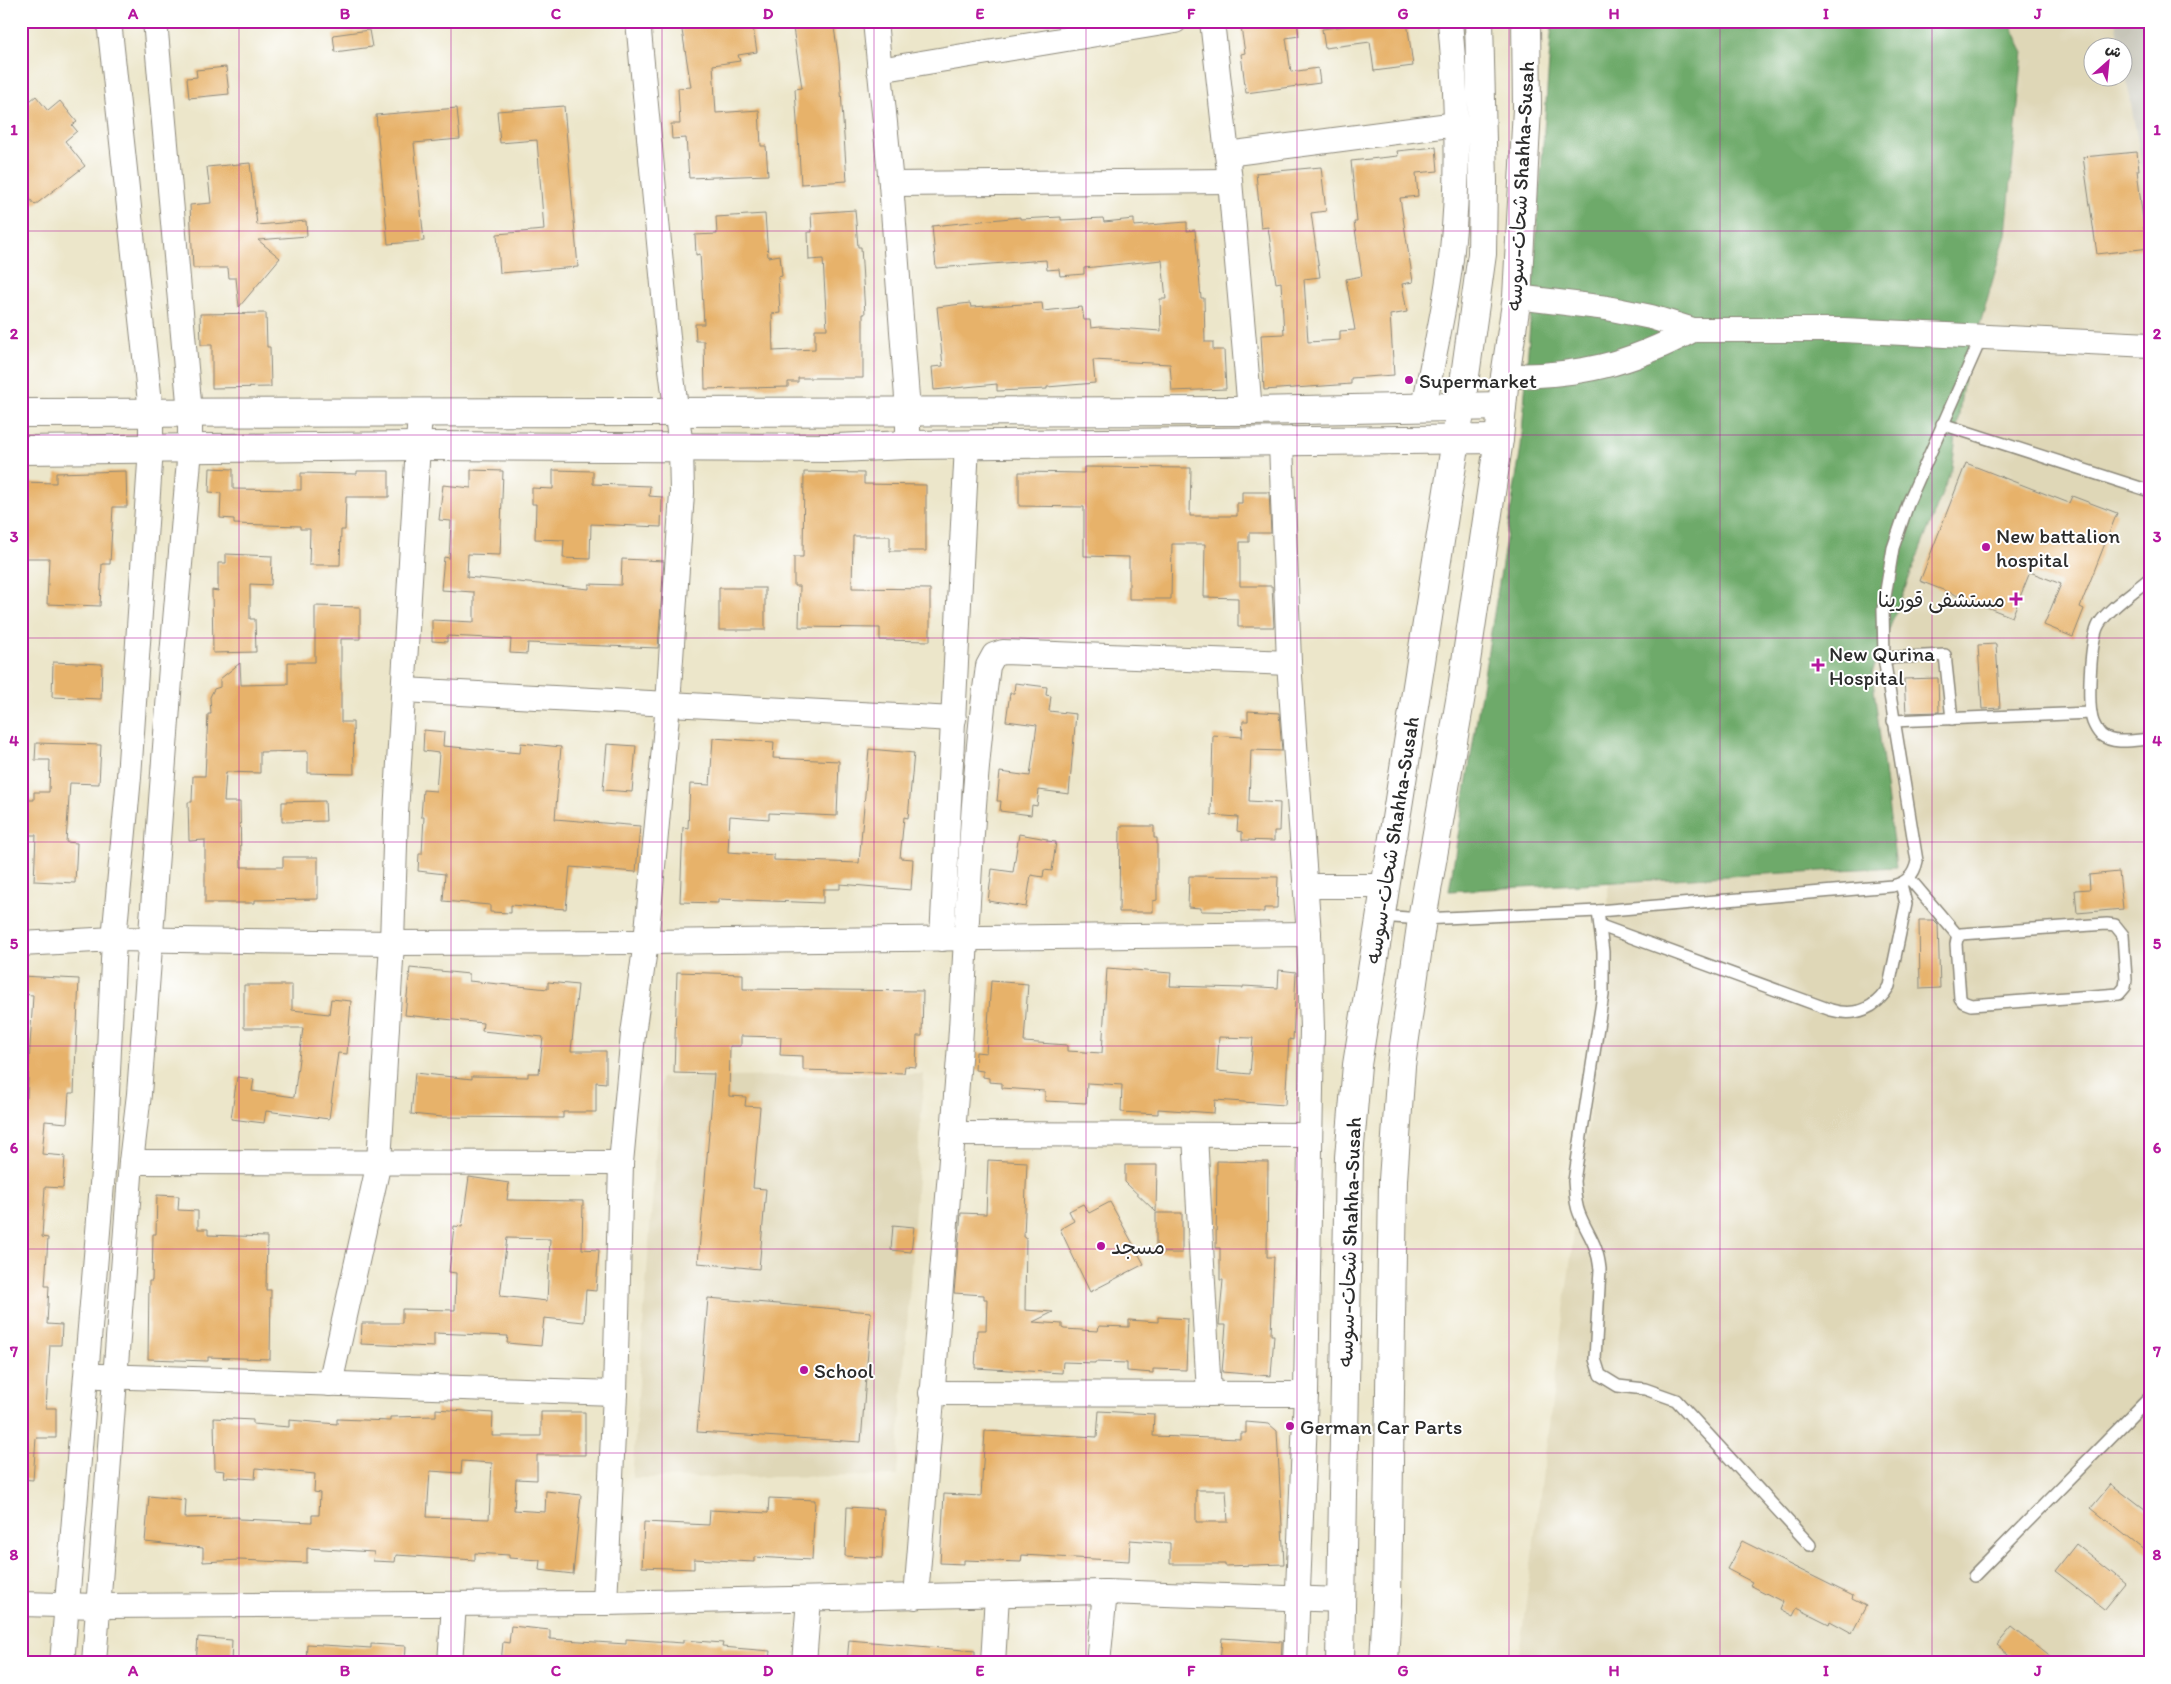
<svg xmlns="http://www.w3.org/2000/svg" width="2171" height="1684" font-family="Itim,'Playpen Sans Arabic',sans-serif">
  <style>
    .built { fill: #dfd7b7; fill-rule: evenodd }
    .industrial { fill: #c6c5b8 }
    .forest { fill: #6eaa6a; stroke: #4c6a4a }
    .building { fill: #e7b26b; fill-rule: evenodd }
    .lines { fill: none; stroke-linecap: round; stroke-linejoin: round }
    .lane-casing { stroke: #8c887a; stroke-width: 14 }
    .street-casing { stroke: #8c887a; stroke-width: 26 }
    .secondary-casing { stroke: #8c887a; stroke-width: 30 }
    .primary-casing { stroke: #8c887a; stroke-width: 30 }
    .lane { stroke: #fff; stroke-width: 11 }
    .street { stroke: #fff; stroke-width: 24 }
    .secondary { stroke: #fff; stroke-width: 28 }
    .primary { stroke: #fff; stroke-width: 28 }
    .grid { fill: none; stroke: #b5179e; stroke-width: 1; stroke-opacity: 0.55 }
    .poi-dot { fill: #b5179e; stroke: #fff; stroke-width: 2 }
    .labels { text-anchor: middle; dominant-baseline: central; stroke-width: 4; stroke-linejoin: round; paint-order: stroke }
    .street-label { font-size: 21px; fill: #2b2b2b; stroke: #fff }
    .poi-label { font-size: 21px; fill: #2b2b2b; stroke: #fff; text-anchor: start }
    .neatline { fill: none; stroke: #b5179e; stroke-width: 2 }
    .grid-label { font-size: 16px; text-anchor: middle; font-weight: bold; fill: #b5179e }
  </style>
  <rect width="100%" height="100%" fill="#fff"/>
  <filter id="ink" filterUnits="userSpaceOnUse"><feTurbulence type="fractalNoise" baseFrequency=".02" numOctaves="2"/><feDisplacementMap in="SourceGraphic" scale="10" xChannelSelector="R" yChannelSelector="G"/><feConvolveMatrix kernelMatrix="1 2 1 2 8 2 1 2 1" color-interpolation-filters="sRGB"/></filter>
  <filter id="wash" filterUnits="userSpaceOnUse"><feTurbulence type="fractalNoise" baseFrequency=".0096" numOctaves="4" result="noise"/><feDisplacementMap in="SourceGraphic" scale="20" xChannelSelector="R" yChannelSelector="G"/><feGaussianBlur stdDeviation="1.12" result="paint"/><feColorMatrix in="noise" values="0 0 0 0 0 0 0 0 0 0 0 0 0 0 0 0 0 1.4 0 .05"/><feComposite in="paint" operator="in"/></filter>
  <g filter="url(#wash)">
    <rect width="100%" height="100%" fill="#ece6ca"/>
    <g class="built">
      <path d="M1552 21H2150V1663H1518L1609 964 1608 883 1521 447ZM2094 48H2124V78H2094Z"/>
      <polygon points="924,1074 897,1476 632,1478 661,1078"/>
    </g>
    <polygon class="industrial" points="2115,21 2150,21 2150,209 2124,66 2124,48 2120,47"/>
    <polygon class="forest" points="1552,21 2009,21 2023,51 2006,234 1963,383 1952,468 1872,673 1896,867 1449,891 1521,447"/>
    <g id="blocks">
      <g class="building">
        <polygon points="698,21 746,21 747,28 753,27 757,52 738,55 740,61 713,65 716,113 759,110 761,146 766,146 768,175 689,178 686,138 672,139 671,124 680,124 678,88 691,87 681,24"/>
        <polygon points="792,21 833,21 839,61 847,181 801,184 795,89 802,88"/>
        <polygon points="1240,21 1297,21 1299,36 1286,38 1291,72 1318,68 1320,83 1246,93 1241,54 1245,53"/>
        <polygon points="1383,21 1407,21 1413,66 1374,71 1370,42 1325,48 1322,29"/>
        <polygon points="369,30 372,47 335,52 333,35"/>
        <polygon points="226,67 229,94 189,98 187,78 197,77 196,70"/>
        <polygon points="36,96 48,111 60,101 77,122 72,125 77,131 65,141 85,166 35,205 21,188 21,108"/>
        <polygon points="564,106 578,267 500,273 497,234 544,230 537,140 500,143 497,111"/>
        <polygon points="457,108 460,139 414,143 424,241 388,244 376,115"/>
        <polygon points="1436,147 1438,171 1416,173 1418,196 1400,198 1413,282 1402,284 1407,312 1390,315 1394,375 1351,378 1351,384 1338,385 1264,390 1261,335 1284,334 1281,282 1276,283 1268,227 1261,228 1256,173 1321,167 1326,211 1311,213 1320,277 1304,279 1308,342 1340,340 1340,331 1355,330 1346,279 1362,276 1354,222 1357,222 1351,161 1398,156 1397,151"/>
        <polygon points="2137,152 2139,170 2137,170 2144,229 2148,229 2150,248 2097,254 2083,157"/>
        <polygon points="250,163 257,225 306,221 307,236 258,240 280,258 239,307 236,278 229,278 228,268 193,268 190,205 211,203 207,167"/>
        <polygon points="855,210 858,247 861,247 865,314 863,314 863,378 798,378 798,382 788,382 788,387 705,389 704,341 696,341 695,324 704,324 700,254 696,255 695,235 717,234 716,217 765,214 768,257 780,255 782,276 778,277 780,313 772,314 773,351 815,349 815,329 827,329 823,259 809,260 808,232 812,232 811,213"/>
        <polygon points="1020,217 1020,219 1061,217 1061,220 1103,218 1104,222 1134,219 1134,226 1187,222 1187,231 1195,230 1201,298 1204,298 1205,342 1213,342 1213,350 1224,350 1226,389 1172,391 1170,364 1093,360 1095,383 1047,387 1047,389 997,391 997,384 934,390 932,367 943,366 937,307 970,303 971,307 1042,303 1043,311 1082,307 1084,320 1090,320 1091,328 1100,327 1161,331 1160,299 1166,299 1162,260 1084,268 1084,274 1060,276 1059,269 1047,270 1046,260 936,268 932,226"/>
        <polygon points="266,313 267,347 270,347 271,387 212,388 212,345 201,345 200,314"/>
        <polygon points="1966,463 2069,503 2072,496 2117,513 2080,607 2084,609 2073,637 2044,625 2061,584 2030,572 2012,617 1920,581"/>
        <polygon points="1084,467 1191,468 1190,516 1237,516 1237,503 1242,503 1242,492 1269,492 1271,533 1249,533 1249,542 1240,542 1240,586 1272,586 1274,627 1238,627 1238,598 1204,597 1205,544 1172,544 1171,599 1129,599 1129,557 1084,556 1084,507 1019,506 1019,472 1084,473"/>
        <polygon points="210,468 233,469 233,489 301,490 301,473 357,474 357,471 389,471 389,497 346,497 345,530 341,530 340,565 309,565 310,529 300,529 300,526 234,524 234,519 220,518 221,493 209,492"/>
        <polygon points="471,470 503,471 500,555 468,554 467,577 589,589 589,584 621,585 622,559 664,561 658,648 528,643 527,654 510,653 511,639 447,636 447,642 432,641 432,620 474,622 474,592 441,590 444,557 449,558 451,521 439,520 443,485 471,488"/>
        <polygon points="553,470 593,471 593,484 650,486 649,496 662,497 661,527 591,524 590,559 563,558 564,540 535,539 536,504 532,504 532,488 553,489"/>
        <polygon points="126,471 127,507 113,507 110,564 102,564 100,606 47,604 49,558 21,558 21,482 56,483 56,473"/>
        <polygon points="804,472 864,473 864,484 926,485 926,551 890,551 890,536 853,536 852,588 930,589 930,641 880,640 880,628 799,627 800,586 794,586 794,557 803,557"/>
        <polygon points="226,554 272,556 271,585 250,584 250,619 255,619 256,652 213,653 212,590 218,591 218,563 226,563"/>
        <rect x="719" y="588" width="46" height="42"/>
        <polygon points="315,606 360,607 360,639 341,639 341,722 353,722 354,774 308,773 308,751 260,752 260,773 226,772 224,802 240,802 241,867 283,867 283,857 318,857 318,899 255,900 255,903 205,903 205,840 189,841 188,802 192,802 193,776 205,776 208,714 211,714 210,697 214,689 220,687 220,679 240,663 241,685 288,684 288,662 315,662"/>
        <polygon points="1996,644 2000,708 1982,709 1978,645"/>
        <polygon points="53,662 102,664 101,699 52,697"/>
        <polygon points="1938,678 1939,712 1906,713 1904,679"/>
        <polygon points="1015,683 1047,687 1046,695 1051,696 1049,711 1076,714 1069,794 1039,790 1037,806 1032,805 1031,815 1000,811 1001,801 997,801 1000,772 1030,776 1037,725 1006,721 1010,693 1014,693"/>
        <polygon points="1248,711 1279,713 1282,751 1251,750 1249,801 1280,803 1279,831 1274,831 1274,841 1242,840 1242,832 1237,831 1238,817 1211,815 1213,735 1242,737 1243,721 1248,721"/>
        <polygon points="424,730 444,732 443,746 520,753 521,743 561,747 555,819 640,826 636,872 570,867 566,909 511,905 511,913 490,912 490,905 443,901 445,874 418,871 419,854 422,854 424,817 421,817 423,790 436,791 439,753 423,751"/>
        <polygon points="713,738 774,742 773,758 839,761 837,816 769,813 769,819 730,816 728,852 774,855 774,860 859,863 869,749 914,753 908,818 904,817 900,858 913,859 911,890 840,884 840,889 823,889 823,903 718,899 718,903 680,902 683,827 688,828 690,784 710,785"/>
        <polygon points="36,743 101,745 99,784 70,783 66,842 77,843 75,883 34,881 36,835 21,835 21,800 34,800 34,792 49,792 50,760 35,760"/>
        <polygon points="607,744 636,746 632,792 603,790"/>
        <polygon points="325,801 326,821 282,822 282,802"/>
        <polygon points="1120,826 1154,826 1154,838 1157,838 1157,900 1153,901 1153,912 1119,912"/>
        <polygon points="1019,834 1047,839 1047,841 1056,842 1052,871 1044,870 1043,877 1031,875 1026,907 988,901 992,869 1013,872"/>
        <polygon points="2119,872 2123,909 2077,913 2075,890 2090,889 2089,875"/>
        <polygon points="1189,876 1278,877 1277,908 1264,908 1264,912 1201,911 1201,908 1188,907"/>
        <polygon points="1919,920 1934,920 1938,924 1940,988 1920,989"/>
        <polygon points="410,968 469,974 469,981 548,989 548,982 578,985 571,1051 606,1051 606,1083 596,1082 596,1112 563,1112 563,1118 442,1117 411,1114 415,1073 472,1079 472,1076 528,1077 528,1073 539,1073 543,1037 482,1031 483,1023 405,1015"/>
        <path d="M1107 968 1171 973 1170 986 1243 988V986L1278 988 1279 970 1296 972 1293 1040 1289 1039 1285 1105 1215 1100 1214 1113 1158 1109V1114L1121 1112 1122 1085 1087 1083 1086 1103 1045 1101V1091L1002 1088V1083L989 1082V1078L983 1077V1071L975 1070 976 1052 986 1053 991 981 1028 984 1024 1042 1067 1045V1051L1102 1053ZM1219 1037 1253 1038 1250 1074 1217 1071Z"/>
        <polygon points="677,972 743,974 743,989 923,991 922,1036 917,1036 916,1067 905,1066 904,1073 803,1070 803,1056 780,1055 781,1037 741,1036 741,1046 730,1046 729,1096 746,1097 745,1106 760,1107 753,1188 766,1189 759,1269 698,1263 714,1074 674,1073"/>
        <polygon points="21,976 79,979 74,1093 69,1093 67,1123 45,1121 42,1154 65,1156 63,1188 45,1187 42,1237 48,1238 45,1286 49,1286 47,1324 62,1325 61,1345 50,1345 46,1408 56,1408 56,1438 36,1438 33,1480 21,1479 21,1105 24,1105 24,1097 27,1098 33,995 21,994"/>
        <polygon points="244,985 292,985 292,1010 329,1014 331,999 351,1001 347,1054 338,1053 329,1119 266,1111 264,1123 231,1119 237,1077 254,1079 252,1091 294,1097 303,1028 244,1028"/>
        <polygon points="988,1160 1027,1162 1024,1237 1026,1237 1025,1310 1053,1312 1033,1322 1062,1324 1062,1328 1064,1329 1098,1331 1099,1326 1129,1327 1129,1320 1158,1322 1158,1317 1188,1319 1186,1370 1153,1369 1153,1373 1127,1371 1127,1363 1095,1362 1095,1363 1063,1362 1062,1373 975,1368 977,1330 986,1330 987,1299 984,1299 984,1295 954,1293 961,1213 986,1214"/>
        <polygon points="1217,1161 1268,1162 1267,1257 1274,1257 1271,1335 1274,1335 1271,1376 1222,1372 1226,1325 1219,1325 1223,1280 1220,1280 1220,1248 1216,1248"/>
        <polygon points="1125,1165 1157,1165 1156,1212 1125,1182"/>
        <path d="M469 1177 509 1183 507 1200 583 1201 582 1249 599 1250 596 1291 586 1290 584 1322 544 1318 541 1346 507 1343 508 1336 434 1333V1347L361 1344 362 1323H402V1309L455 1310 456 1273 449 1272 454 1226 462 1227ZM507 1238 550 1239 547 1301 500 1296Z"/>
        <polygon points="157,1195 179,1196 178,1210 198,1211 198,1229 208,1229 208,1235 267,1237 266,1290 271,1290 270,1359 208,1357 208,1361 148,1359 149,1281 152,1281 153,1234 156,1234"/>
        <polygon points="1110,1202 1144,1264 1090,1292 1060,1229 1074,1221 1069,1211 1083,1204 1089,1213"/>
        <rect x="1156" y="1213" width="26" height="40"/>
        <polygon points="893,1225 914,1227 911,1252 891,1250"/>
        <polygon points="708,1298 871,1312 861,1442 697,1432"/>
        <path d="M436 1409 493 1413 492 1436H541V1412H585V1455H537V1480L516 1479 514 1510 545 1512 546 1491 581 1495 573 1574 539 1570 540 1560 509 1558V1555L475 1553V1560L396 1555 395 1562 373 1561 374 1552 307 1548V1563L240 1560 203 1562V1548L145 1542 149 1496 186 1500 185 1518 239 1517V1519L312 1522V1515H319L320 1493 314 1492 315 1474 256 1468 255 1479 224 1477 225 1471 215 1470 214 1418 253 1420V1424L289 1427V1420L337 1424V1419L390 1421V1417L436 1416ZM462 1461 492 1463 489 1519 427 1517 430 1471 461 1473Z"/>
        <path d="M1099 1411 1154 1414 1153 1436 1241 1439V1433H1246V1422L1269 1424 1277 1431 1284 1564 1225 1566V1564H1170V1543L1130 1540 1129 1561 1022 1555 1021 1562 964 1560V1564L940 1563 944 1494 981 1496 985 1431 1097 1437ZM1196 1490H1226L1228 1522H1196Z"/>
        <polygon points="2111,1484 2150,1514 2150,1555 2091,1508"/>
        <polygon points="769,1498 815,1500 812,1560 754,1557 754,1562 694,1559 694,1569 642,1567 644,1522 709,1525 710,1510 768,1513"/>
        <polygon points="847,1507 884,1509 882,1558 845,1556"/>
        <polygon points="1742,1541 1853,1596 1852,1599 1866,1606 1852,1633 1830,1621 1829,1624 1797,1608 1793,1616 1780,1609 1783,1602 1750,1585 1752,1582 1727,1569"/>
        <polygon points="2076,1544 2125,1583 2104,1609 2055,1571"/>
        <polygon points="511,1626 550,1630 550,1639 626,1644 626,1639 683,1643 683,1640 723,1643 722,1647 770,1651 769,1663 501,1663 503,1642 509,1643"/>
        <polygon points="2012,1627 2057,1663 2019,1663 1997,1645"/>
        <polygon points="198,1637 232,1640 231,1663 196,1663"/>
        <polygon points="1222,1638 1282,1642 1281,1663 1220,1663"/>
        <polygon points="849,1640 975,1651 975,1663 847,1663"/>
        <polygon points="307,1644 371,1648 371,1644 406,1646 405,1663 306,1663"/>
      </g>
    </g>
  </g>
  <g filter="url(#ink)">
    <use href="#blocks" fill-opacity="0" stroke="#8c887a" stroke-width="1"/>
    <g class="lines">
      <g class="lane-casing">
        <g id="lane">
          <polyline points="1942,424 2150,491"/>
          <path d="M2150 578C2135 591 2109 608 2099 624 2090 639 2087 706 2093 722 2095 727 2098 732 2101 735 2114 745 2135 740 2150 739"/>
          <polyline points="1884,658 1945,655 1952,719"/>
          <polyline points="1893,721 2091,713"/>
          <polyline points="1909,878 1958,936"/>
          <path d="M1598 911 1603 952V995L1574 1181C1575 1192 1575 1203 1579 1213 1588 1236 1597 1242 1600 1269L1595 1359 1600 1375 1618 1386 1645 1389 1676 1400 1810 1545"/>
          <path d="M1380 916 1422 919 1598 911 1892 886C1906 883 1914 876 1917 861L1884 658 1883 609 1893 548 1909 501 1982 336"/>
          <polygon points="2107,924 2115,925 2123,935 2126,979 2125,987 2119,994 1971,1005 1963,1002 1960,998 1956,944 1957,939 1961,934"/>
          <path d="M1601 926 1831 1010C1856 1017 1876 1009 1889 986L1906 904 1901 884"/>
          <polyline points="1974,1576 2150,1397"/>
        </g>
      </g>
      <g class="street-casing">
        <g id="street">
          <polyline points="875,21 891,184 908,411 908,445"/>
          <polyline points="1212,21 1230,181 1250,411"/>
          <polyline points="879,70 1175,21"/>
          <polyline points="1227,154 1457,124"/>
          <polyline points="891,184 1230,181"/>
          <polyline points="1517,297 1607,308 1651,317 1693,330 1843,330 2150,345"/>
          <path d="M1505 376C1579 376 1628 365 1693 330"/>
          <path d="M1424 408C1433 356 1447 302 1452 250 1460 174 1457 98 1450 21"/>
          <polyline points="1281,443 1289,663 1309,934 1312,1029 1306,1394 1295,1663"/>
          <polyline points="404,690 954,719"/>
          <polyline points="1306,886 1385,886"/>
          <polyline points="942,939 967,445"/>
          <polyline points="21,944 114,939 392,943 646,942 1309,934"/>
          <polyline points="953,1134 1309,1135"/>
          <polyline points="1195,1135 1209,1394"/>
          <polyline points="131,1162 621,1163"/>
          <polyline points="100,1376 615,1393"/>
          <polyline points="330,1384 379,1162 392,943 396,813 420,412"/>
          <polyline points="931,1393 1306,1394"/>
          <path d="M916 1597C930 1413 947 1229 960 1045 968 919 971 791 988 666L994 655 1003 652 1289 663"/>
          <polyline points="605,1603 615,1393 621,1163 633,1034 646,942 668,704 682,493 681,447 671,369 638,21"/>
          <polyline points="21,1604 98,1606 605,1603 1105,1592 1342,1600"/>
          <polyline points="62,1663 104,1160 114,939 129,777 151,448 151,412 109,21"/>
          <polyline points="94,1663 131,1162 139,1094 171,667 190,449 190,413 155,21"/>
          <polyline points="450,1663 454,1604"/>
          <polyline points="804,1663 809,1599"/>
          <polyline points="993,1663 997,1595"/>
          <polyline points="1098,1663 1105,1592"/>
        </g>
      </g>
      <g class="secondary-casing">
        <g id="secondary">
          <polyline points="21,413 1250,411 1502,406"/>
          <polyline points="21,450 420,446 836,448 908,445 1499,439"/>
        </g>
      </g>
      <g class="primary-casing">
        <g id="primary">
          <polyline points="1340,1663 1349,1157 1357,1065 1456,440 1482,254 1483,181 1479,21"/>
          <polyline points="1384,1663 1387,1602 1393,1180 1401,1066 1422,919 1461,695 1499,439 1505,376 1517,297 1527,108 1526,21"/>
        </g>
      </g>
      <use href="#lane" class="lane"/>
      <use href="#street" class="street"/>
      <use href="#secondary" class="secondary"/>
      <use href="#primary" class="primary"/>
    </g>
  </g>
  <path class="grid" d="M239 21V1663M451 21V1663M662 21V1663M874 21V1663M1086 21V1663M1297 21V1663M1509 21V1663M1720 21V1663M1932 21V1663M21 231H2150M21 435H2150M21 638H2150M21 842H2150M21 1046H2150M21 1249H2150M21 1453H2150"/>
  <g class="poi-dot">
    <circle cx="1409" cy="380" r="5"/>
    <circle cx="1986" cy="547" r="5"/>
    <path d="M2013.5 591.5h5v5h5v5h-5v5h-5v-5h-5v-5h5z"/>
    <path d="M1815.5 657.5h5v5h5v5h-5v5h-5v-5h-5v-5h5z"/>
    <circle cx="1101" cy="1246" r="5"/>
    <circle cx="804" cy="1370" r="5"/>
    <circle cx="1290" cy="1426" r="5"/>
  </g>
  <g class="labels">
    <g class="street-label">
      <text transform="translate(1520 186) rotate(-87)">شحات-سوسه Shahha-Susah</text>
      <text transform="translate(1392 840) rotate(-81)">شحات-سوسه Shahha-Susah</text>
      <text transform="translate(1349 1242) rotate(-88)">شحات-سوسه Shahha-Susah</text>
    </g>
    <g class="poi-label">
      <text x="1419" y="380">Supermarket</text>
      <text x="1996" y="535">New battalion<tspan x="1996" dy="24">hospital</tspan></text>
      <text x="2005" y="599" text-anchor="end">مستشفى قورينا</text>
      <text x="1829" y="653">New Qurina<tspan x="1829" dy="24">Hospital</tspan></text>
      <text x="1111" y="1246">مسجد</text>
      <text x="814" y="1370">School</text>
      <text x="1300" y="1426">German Car Parts</text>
    </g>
  </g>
  <rect width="2171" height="1684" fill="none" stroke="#fff" stroke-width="55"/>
  <g transform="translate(2108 62) rotate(27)"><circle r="24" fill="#ffffff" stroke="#aaaaaa"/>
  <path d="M0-4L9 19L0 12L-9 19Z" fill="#b5179e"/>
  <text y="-8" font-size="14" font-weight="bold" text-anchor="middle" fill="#2b2b2b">ش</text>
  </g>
  <rect x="28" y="28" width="2116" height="1628" class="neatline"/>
  <g class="grid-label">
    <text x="133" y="19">A</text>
    <text x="345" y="19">B</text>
    <text x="556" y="19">C</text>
    <text x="768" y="19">D</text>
    <text x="980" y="19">E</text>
    <text x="1191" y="19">F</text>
    <text x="1403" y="19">G</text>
    <text x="1614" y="19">H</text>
    <text x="1826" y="19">I</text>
    <text x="2038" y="19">J</text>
    <text x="14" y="135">1</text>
    <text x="2157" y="135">1</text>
    <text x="14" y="339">2</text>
    <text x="2157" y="339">2</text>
    <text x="14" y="542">3</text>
    <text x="2157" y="542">3</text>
    <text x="14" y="746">4</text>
    <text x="2157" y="746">4</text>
    <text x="14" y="949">5</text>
    <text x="2157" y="949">5</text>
    <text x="14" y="1153">6</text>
    <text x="2157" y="1153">6</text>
    <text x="14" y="1357">7</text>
    <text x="2157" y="1357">7</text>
    <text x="14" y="1560">8</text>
    <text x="2157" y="1560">8</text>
    <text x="133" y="1676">A</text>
    <text x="345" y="1676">B</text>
    <text x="556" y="1676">C</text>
    <text x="768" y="1676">D</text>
    <text x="980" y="1676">E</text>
    <text x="1191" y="1676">F</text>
    <text x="1403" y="1676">G</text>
    <text x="1614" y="1676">H</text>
    <text x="1826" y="1676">I</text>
    <text x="2038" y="1676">J</text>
  </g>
</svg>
